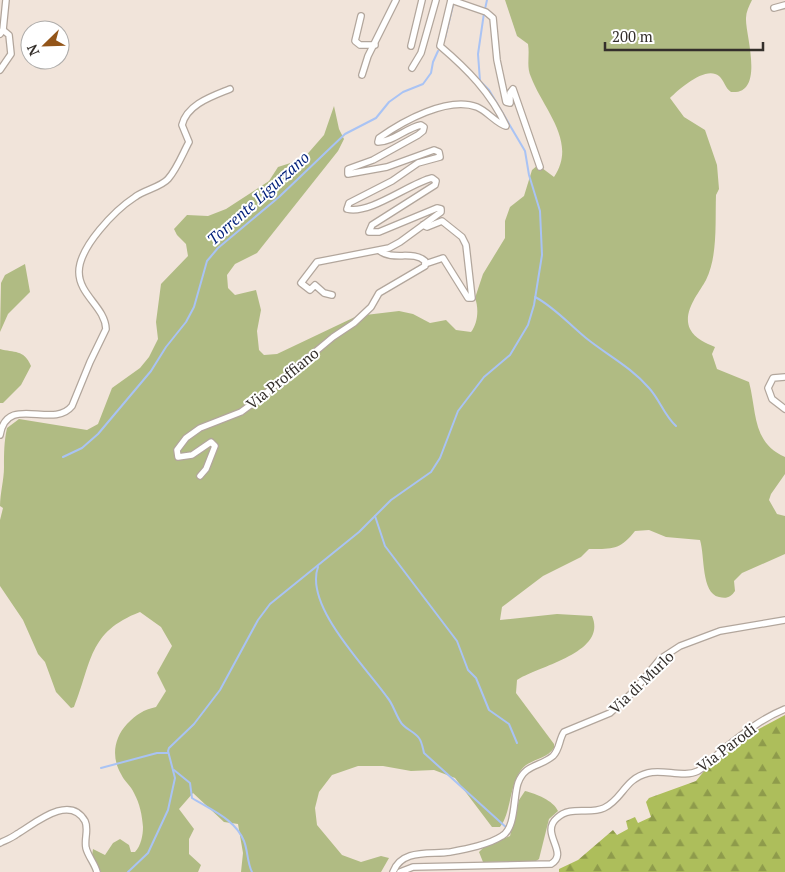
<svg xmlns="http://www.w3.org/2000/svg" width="785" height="872" font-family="'PT Serif',serif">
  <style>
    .grass { fill: #b0bb83 }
    .forest { fill: url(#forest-firs) }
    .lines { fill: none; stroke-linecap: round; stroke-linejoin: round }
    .stream { stroke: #a9c3f4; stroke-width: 2 }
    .minor-casing { stroke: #b2a69c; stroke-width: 8 }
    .minor { stroke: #fff; stroke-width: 5.5 }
    .labels { text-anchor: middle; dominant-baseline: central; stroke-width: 4; stroke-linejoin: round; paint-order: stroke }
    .street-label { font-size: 15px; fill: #342f2b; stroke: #fff }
    .water-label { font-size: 16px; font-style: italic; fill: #001f7a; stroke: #fff }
  </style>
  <defs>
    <pattern id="forest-firs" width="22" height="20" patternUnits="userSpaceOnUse" patternTransform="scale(1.25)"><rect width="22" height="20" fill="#adbe5b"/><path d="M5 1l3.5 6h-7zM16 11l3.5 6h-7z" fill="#8e9b4b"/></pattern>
  </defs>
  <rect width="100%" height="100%" fill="#f1e4da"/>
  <g class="grass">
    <path d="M505 0H752C749 6 746 12 746 18 745 34 766 95 731 92 725 88 724 80 719 76 706 65 679 89 670 98L684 117 705 130 717 165 719 189 716 195C715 221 718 256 706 280 699 293 682 312 690 329 695 339 706 343 715 347L712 354 717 369 749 382C757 412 752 443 785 457V474L771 494 769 500 777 514 785 516V554L742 573 734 581 735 591C731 597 727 599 719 597 701 593 705 556 700 540L666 537 649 530 635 531C620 550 613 549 589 549L581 557 543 576 502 607 500 620 557 614 592 616C608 653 537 666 517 680L516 693 554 744V748C546 760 529 759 521 770 509 787 511 813 500 827H492L455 778 434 770 411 771 383 766H358L332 775 319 792 315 808 317 825 342 855 361 862 381 856 389 858 381 872H241L243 853 238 824 224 822 193 793 179 809 194 829 189 839V854L201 865 198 872H101L92 856 93 849 105 855 113 843 120 839 129 845 131 852H135C141 846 143 835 143 827 142 815 140 804 134 793 131 786 124 781 121 774 111 757 114 738 127 724 137 714 143 710 156 707L166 691 157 673 172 646 161 627 140 612C88 632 92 662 74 707L71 708 56 692 45 662 38 654 23 620 0 586V520L3 508 0 506C0 493 4 480 4 467 4 453 4 442 7 428L19 419 87 430 98 424 112 388 140 368 149 357 158 339 156 322 161 284 188 256 186 244 177 235 174 229 187 215 208 216 226 209 269 181 278 167 303 159 324 135 334 106 339 129 344 139 338 151 257 253 235 264 227 275 228 288 235 295 256 290 261 310 257 331 259 350 264 355 277 354 357 316 399 311 413 314 430 323 446 320 456 330 471 332C478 323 479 308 475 298L483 274 505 238V221L510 207 524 196 532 170 538 165 554 177C578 142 543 109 531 77 526 66 530 56 528 44L517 36Z"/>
    <polygon points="25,264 30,292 8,314 0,332 1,283 5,275"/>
    <path d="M0 349C14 353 24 349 31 366L21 385 3 403H0Z"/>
    <path d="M525 791C536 794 553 800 558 811L549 819 539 859 536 861 483 862 479 852 484 847 510 836 519 800Z"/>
  </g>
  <polygon class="forest" points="785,715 785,872 559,872 559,869 578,860 613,830 617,835 628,829 626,821 635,817 638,823 651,817 646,802 649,798 696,781 705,770 735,746 757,730"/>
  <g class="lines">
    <g class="stream">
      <polyline points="485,9 487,0"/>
      <polyline points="445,38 453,5"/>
      <path d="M535 297C553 306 570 325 586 338 607 355 631 367 649 388 660 400 664 415 676 426"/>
      <polyline points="63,457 82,448 98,434 151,371 166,347 186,322 194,307 207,261 218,248 279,197 345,134 376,118 389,102 403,92 423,84 431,73 433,62 438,51"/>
      <polyline points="375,516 385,546 457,641 468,670 476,678 489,710 509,724 517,743"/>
      <path d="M318 567C304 606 366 667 387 697 393 704 395 713 400 721 404 729 414 731 419 738 422 742 423 749 424 753L508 829"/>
      <polyline points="101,768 157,753 168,753"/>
      <path d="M174 770 190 783 192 798C211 810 235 819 244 841 248 851 247 862 252 872"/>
      <polyline points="128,872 148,853 168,810 175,778 168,751 169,748 194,724 220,690 258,620 270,604 359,532 391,500 431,472 440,458 458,411 484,377 510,355 528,325 534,305 542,255 540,211 529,175 525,151 489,90 480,81 478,54 484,13"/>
    </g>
    <g class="minor-casing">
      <g id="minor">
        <polyline points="451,0 486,12 493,18 497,60 506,102 510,103 510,93 513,89 540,167"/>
        <polyline points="774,8 785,5"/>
        <polyline points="361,16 355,41 360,45 375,45"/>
        <polyline points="0,34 3,30 6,0"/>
        <polyline points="411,46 422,0"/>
        <polyline points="412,68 421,53 436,0"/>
        <polyline points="0,70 11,54 9,35 3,30"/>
        <polyline points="362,75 368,56 396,0"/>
        <polyline points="423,225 427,227 442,221 462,237 466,245 472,298 468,298 443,258 425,264"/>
        <path d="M332 295 324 293 315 285 310 290 301 283 317 262 389 248 400 242 441 212V209L437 208 379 232H369L372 225 435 185 436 181 432 178C410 183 370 215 347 209L349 203 392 181 418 163 440 157 439 152 434 150 387 167 348 174V169L373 160 418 135 423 131 424 127 421 125C406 128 393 142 378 142L379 138C403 121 448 96 477 107 487 111 497 124 506 126 491 93 467 69 440 46L451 0"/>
        <polyline points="785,377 773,378 768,388 772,399 785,409"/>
        <path d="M0 435C7 393 53 430 72 406L90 362 106 329C105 307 79 295 79 272 79 247 115 210 135 197 144 190 161 187 168 179 177 169 183 153 189 142L182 125C187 104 213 96 230 89"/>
        <path d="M200 476 206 469 215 446 211 442 192 455 178 457 177 450 186 438 200 428 241 412 260 398 333 337 354 323 371 307 379 293 425 266V261C413 250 393 261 380 251"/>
        <path d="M0 843C6 840 12 838 17 834 33 825 69 793 85 821 89 829 84 839 86 848 88 856 95 864 97 872"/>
        <path d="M393 872C402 848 431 855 450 852 466 849 488 845 502 836 516 828 513 798 518 783 525 764 540 767 553 756 560 749 559 739 564 732L610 713 633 692 660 659 680 646 720 631 785 620"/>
        <path d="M400 872 413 867 551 864C570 853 539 833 557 818 571 805 589 815 604 808 623 799 624 779 648 773 663 769 684 778 698 771 706 766 714 758 721 751 742 735 760 719 785 709"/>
      </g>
    </g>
    <use href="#minor" class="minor"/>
  </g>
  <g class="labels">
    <g class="street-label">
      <text transform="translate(282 378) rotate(-39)">Via Proffiano</text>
      <text transform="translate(641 682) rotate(-44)">Via di Murlo</text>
      <text transform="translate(726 747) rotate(-37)">Via Parodi</text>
    </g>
    <g class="water-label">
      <text transform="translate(258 198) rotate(-42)">Torrente Ligurzano</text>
    </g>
  </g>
  <g transform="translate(45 45) rotate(247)"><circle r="24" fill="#ffffff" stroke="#aeacaa"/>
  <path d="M0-4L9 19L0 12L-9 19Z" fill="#935519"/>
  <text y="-8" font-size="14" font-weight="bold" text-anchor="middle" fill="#342f2b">N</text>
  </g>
  <path d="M605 42v8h158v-8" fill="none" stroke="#342f2b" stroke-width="2.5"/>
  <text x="612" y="42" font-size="15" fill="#342f2b" stroke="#ffffff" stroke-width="4" paint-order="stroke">200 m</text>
</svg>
